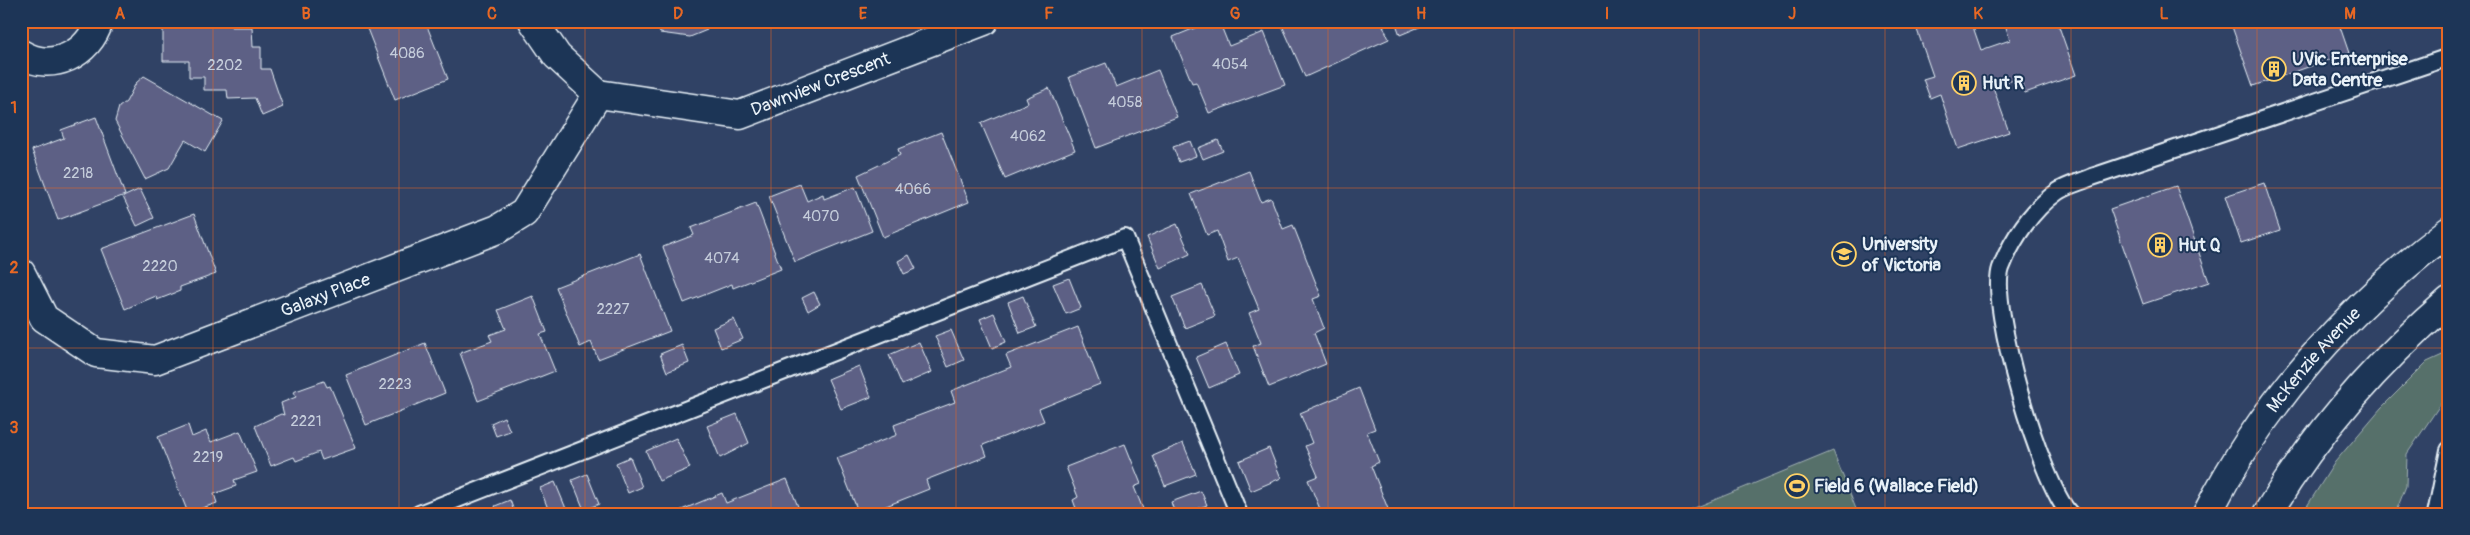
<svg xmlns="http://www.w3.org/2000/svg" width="2470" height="535" font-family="Pangolin,sans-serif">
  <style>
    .green { fill: #576f6b; stroke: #a0b0b2 }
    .building { fill: #5d6085; stroke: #e8f1f8 }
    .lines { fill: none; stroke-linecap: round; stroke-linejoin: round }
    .service-casing { stroke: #e8f1f8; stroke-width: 20 }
    .minor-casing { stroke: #e8f1f8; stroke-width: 31 }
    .secondary-casing { stroke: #e8f1f8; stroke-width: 31 }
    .service { stroke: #1d3557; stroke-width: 16 }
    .minor { stroke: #1d3557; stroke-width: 28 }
    .secondary { stroke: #1d3557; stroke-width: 28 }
    .grid { fill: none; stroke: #e86824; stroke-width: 1; stroke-opacity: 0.55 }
    .labels { text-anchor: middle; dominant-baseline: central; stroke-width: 4; stroke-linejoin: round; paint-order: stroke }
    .number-label { font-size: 15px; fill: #c5cddb }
    .poi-label { font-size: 18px; font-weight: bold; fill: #e8f1f8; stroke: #1d3557; text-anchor: start }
    .street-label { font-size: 18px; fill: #e8f1f8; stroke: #1d3557 }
    .neatline { fill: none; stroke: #e86824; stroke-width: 2 }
    .grid-label { font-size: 16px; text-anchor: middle; font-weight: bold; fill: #e86824 }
  </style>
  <rect width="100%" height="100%" fill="#304265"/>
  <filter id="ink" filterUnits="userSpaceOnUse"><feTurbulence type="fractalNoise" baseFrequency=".02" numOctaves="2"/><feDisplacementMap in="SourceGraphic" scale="10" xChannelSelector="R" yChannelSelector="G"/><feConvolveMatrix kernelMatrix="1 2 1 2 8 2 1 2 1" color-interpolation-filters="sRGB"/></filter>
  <g filter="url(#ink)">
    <g class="green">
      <polygon points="2449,352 2449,396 2444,399 2407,454 2406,486 2395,514 2302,514 2335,462 2381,408 2427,362"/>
      <polygon points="1833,451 1858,514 1680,514"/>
    </g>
    <g class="building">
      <polygon points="163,21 231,21 231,27 252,27 253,47 261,47 261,69 270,69 283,107 262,116 255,98 228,99 227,90 204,90 204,77 189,77 189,61 163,61"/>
      <polygon points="379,21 425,21 448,79 395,100 366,26"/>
      <polygon points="640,21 703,21 707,30 690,37 660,33 656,24 643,29"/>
      <polygon points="1212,21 1219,21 1229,46 1264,32 1285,85 1209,113 1196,82 1192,83 1173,37"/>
      <polygon points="1280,21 1381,21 1389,39 1305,77"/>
      <polygon points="1395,21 1434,21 1400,35"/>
      <polygon points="1914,21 1971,21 1981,50 2010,40 2004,21 2057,21 2076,75 2025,93 2020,78 1993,87 2009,132 1958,149 1940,94 1930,98 1923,79 1933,76"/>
      <polygon points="2230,21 2338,21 2349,53 2253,86"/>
      <polygon points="1106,63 1116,87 1158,70 1177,117 1096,148 1069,77"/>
      <polygon points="144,76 223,121 205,152 185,140 169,168 145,179 115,121 119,107 126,102 136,83"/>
      <polygon points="1049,88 1075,150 1005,179 981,123 1028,103 1026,98"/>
      <polygon points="96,117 125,195 58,220 32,150 64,138 61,130"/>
      <polygon points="941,132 969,202 883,237 858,175 900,155 898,149"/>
      <polygon points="1218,140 1223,151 1203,159 1198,148"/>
      <polygon points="1190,141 1196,156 1179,162 1173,147"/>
      <polygon points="1249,171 1261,202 1271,198 1283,229 1293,225 1321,296 1313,299 1324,328 1314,333 1326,364 1269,387 1253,346 1261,343 1249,313 1259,309 1238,258 1228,262 1217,231 1207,235 1191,194"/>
      <polygon points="2264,183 2280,230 2241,243 2225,196"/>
      <polygon points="800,184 807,201 823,194 824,199 855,187 872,231 795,262 769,196"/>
      <polygon points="2176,186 2209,282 2143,304 2110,209"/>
      <polygon points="140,189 154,218 137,226 123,197"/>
      <polygon points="756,203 781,269 733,288 732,284 684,303 663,247 694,235 691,228"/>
      <polygon points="194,214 216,274 180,287 180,291 157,300 156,296 125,309 101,249"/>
      <polygon points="1177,224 1190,254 1160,268 1147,237"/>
      <polygon points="640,254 670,331 598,359 591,342 580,347 556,287"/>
      <polygon points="909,255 916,269 904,274 898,261"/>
      <polygon points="1069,278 1081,308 1066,314 1053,284"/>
      <polygon points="1202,285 1215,316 1185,328 1172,297"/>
      <polygon points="814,292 820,304 808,311 802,298"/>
      <polygon points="533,296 547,332 540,334 555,371 478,401 460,353 492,341 489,335 506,329 498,310"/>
      <polygon points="1023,296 1036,327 1020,333 1008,302"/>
      <polygon points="994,313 1006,342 992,348 980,319"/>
      <polygon points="734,319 743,339 721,348 713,328"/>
      <polygon points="1078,327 1100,384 1039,409 1044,421 983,445 987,456 926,480 929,489 866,514 859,514 837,458 897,435 894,425 955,402 951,391 1011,367 1006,355"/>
      <polygon points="951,330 964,360 948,367 935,336"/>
      <polygon points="919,342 932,372 902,385 889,355"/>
      <polygon points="425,343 445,393 366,425 346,375"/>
      <polygon points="1226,344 1239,375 1209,388 1196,357"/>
      <polygon points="682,345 689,363 667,372 660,354"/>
      <polygon points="859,366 871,397 841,409 828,379"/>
      <polygon points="324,381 327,387 330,386 356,448 322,460 319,452 296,461 294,457 271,466 255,426 281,414 284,415 281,403 296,397 293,392"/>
      <polygon points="1359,388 1375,429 1367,432 1379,462 1371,466 1390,514 1322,514 1308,480 1318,476 1305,446 1312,443 1300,413"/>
      <polygon points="737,414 749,443 720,458 707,426"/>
      <polygon points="504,417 510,431 496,436 491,423"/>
      <polygon points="188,425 192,437 206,431 211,442 240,431 257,472 234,480 236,486 214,494 217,503 188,513 158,437"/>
      <polygon points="676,438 690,468 659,481 646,451"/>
      <polygon points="1183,443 1196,474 1165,486 1153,456"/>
      <polygon points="1125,444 1141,484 1134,487 1145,514 1078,514 1073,500 1078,497 1066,467"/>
      <polygon points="1269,448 1281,478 1251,491 1239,461"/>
      <polygon points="630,457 642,487 628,493 616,463"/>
      <polygon points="587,474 599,504 584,510 572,480"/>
      <polygon points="787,479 801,514 672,514 722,493 726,503"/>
      <polygon points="555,482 567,511 559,514 550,514 540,488"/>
      <polygon points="1201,491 1207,505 1185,514 1175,514 1171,502"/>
      <polygon points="510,500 515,514 498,514 495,506"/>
    </g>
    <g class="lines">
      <g class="service-casing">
        <g id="service">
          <polyline points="419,514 1125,238 1239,514"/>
          <path d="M2070 514C2041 484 1988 305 2001 268 2012 239 2032 210 2057 192 2067 185 2081 182 2092 177L2449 57"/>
          <polyline points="2436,514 2449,450"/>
        </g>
      </g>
      <g class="minor-casing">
        <g id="minor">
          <path id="s1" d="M533 21 557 56 598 94 740 115 984 21"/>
          <path d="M21 54C52 73 89 54 99 21"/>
          <path id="s2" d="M21 273 44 318 96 353 155 360 498 229 524 213 598 94"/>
        </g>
      </g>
      <g class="secondary-casing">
        <g id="secondary">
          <path id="s3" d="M2207 514C2262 403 2351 305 2449 231"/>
          <path d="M2267 514C2315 434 2378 362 2449 301"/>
        </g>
      </g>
      <use href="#service" class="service"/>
      <use href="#minor" class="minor"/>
      <use href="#secondary" class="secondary"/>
    </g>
  </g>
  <path class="grid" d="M213 21V514M399 21V514M585 21V514M771 21V514M956 21V514M1142 21V514M1328 21V514M1514 21V514M1699 21V514M1885 21V514M2071 21V514M2257 21V514M21 188H2449M21 348H2449"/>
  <defs>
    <g id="building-ring" transform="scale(1.25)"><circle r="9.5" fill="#1d3557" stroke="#ffd166" stroke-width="1.5"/><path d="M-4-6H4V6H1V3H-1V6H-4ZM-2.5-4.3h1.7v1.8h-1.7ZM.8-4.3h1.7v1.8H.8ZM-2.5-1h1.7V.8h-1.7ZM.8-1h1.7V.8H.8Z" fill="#ffd166"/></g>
    <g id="university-ring" transform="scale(1.25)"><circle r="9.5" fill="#1d3557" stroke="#ffd166" stroke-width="1.5"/><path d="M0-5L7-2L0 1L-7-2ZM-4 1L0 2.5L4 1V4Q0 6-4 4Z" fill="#ffd166"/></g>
    <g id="stadium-ring" transform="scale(1.25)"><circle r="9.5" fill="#1d3557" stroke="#ffd166" stroke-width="1.5"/><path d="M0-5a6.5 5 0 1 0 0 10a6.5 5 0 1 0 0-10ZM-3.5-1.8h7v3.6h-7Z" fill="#ffd166"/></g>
  </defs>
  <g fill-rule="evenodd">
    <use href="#building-ring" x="2274" y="69"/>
    <use href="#building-ring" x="1964" y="83"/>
    <use href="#building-ring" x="2160" y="245"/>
    <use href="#university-ring" x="1844" y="254"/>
    <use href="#stadium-ring" x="1797" y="486"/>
  </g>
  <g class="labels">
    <g class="number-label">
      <text x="407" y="53">4086</text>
      <text x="1230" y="64">4054</text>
      <text x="225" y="65">2202</text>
      <text x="1125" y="102">4058</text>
      <text x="1028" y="136">4062</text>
      <text x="78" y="173">2218</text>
      <text x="913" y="189">4066</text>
      <text x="821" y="216">4070</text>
      <text x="722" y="258">4074</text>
      <text x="160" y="266">2220</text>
      <text x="613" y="309">2227</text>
      <text x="395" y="384">2223</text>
      <text x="306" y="421">2221</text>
      <text x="208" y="457">2219</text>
    </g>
    <g class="poi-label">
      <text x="2292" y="59">UVic Enterprise<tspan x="2292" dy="21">Data Centre</tspan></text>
      <text x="1982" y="83">Hut R</text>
      <text x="1862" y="244">University<tspan x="1862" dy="21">of Victoria</tspan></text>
      <text x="2178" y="245">Hut Q</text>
      <text x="1814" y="486">Field 6 (Wallace Field)</text>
    </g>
    <g class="street-label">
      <text stroke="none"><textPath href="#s1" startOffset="328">Dawnview Crescent</textPath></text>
      <text stroke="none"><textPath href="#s2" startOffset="355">Galaxy Place</textPath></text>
      <text stroke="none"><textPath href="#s3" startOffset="188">McKenzie Avenue</textPath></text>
    </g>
  </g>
  <rect width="2470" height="535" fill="none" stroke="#1d3557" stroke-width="55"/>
  <rect x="28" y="28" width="2414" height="480" class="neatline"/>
  <g class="grid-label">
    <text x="120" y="19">A</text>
    <text x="306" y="19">B</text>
    <text x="492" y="19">C</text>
    <text x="678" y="19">D</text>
    <text x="863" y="19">E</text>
    <text x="1049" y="19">F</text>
    <text x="1235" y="19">G</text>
    <text x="1421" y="19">H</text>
    <text x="1607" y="19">I</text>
    <text x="1792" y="19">J</text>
    <text x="1978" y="19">K</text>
    <text x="2164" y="19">L</text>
    <text x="2350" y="19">M</text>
    <text x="14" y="113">1</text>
    <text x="14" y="273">2</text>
    <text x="14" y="433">3</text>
  </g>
</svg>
